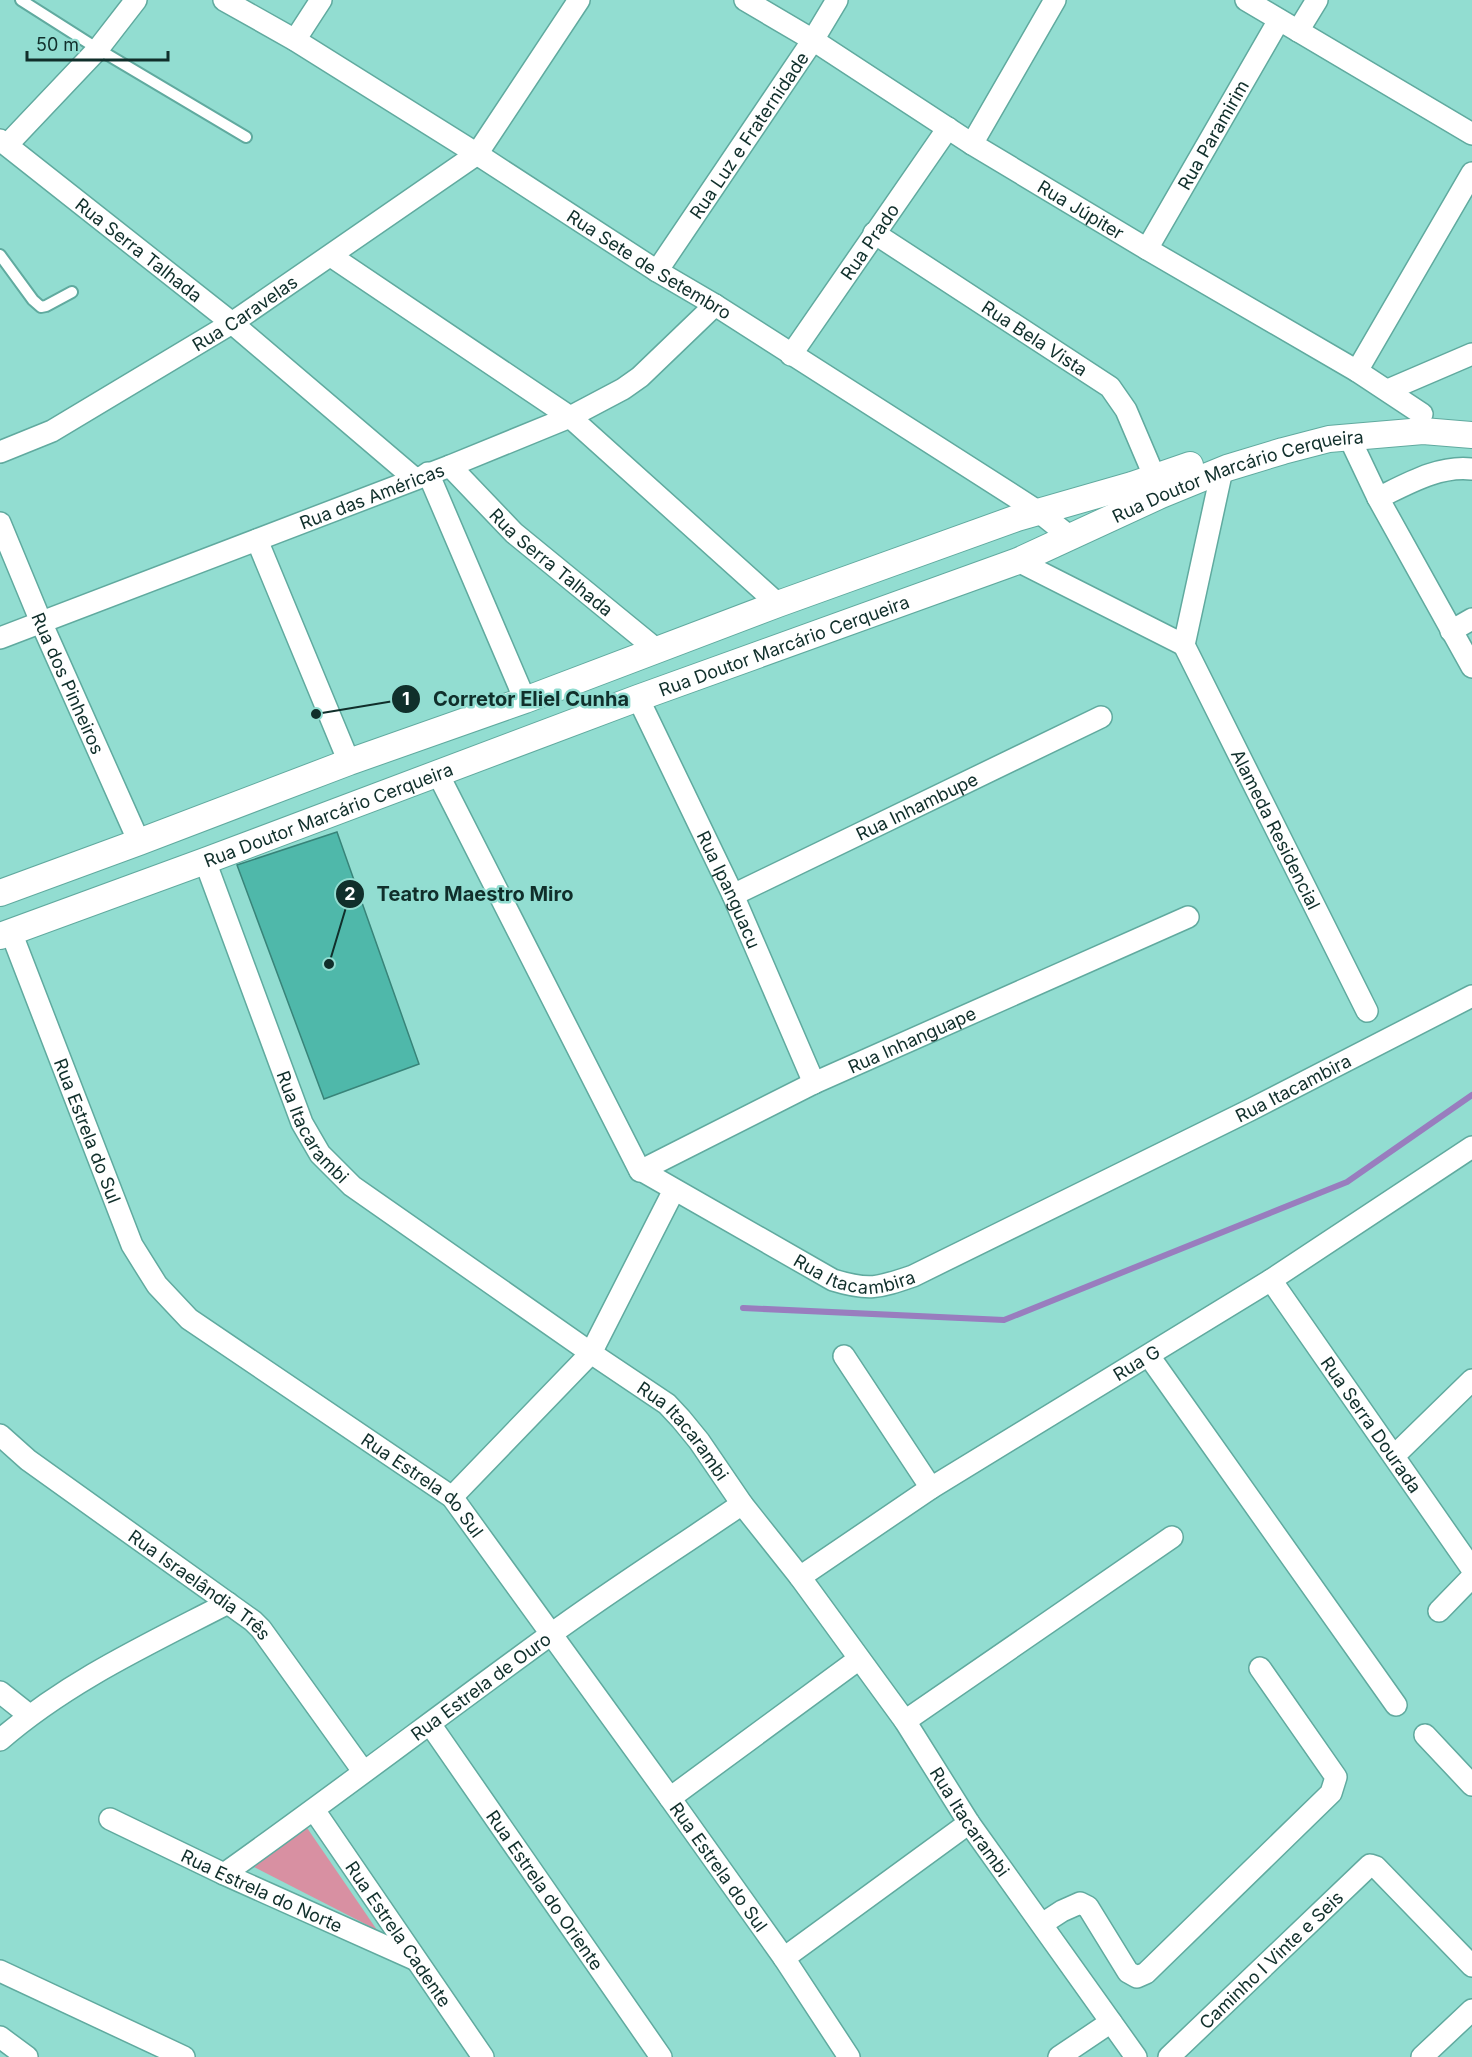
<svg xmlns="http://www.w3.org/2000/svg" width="1472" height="2057" font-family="Inter,sans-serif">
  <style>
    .green { fill: #d890a2 }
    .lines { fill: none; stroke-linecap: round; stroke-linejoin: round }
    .stream { stroke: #997dbe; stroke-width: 6 }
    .building { fill: #4fb8aa; stroke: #388479; stroke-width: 1.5 }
    .service-casing { stroke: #60aa9f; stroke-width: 14 }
    .minor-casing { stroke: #60aa9f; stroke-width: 24 }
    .tertiary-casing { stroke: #60aa9f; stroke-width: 28 }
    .service { stroke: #fff; stroke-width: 10 }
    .minor { stroke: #fff; stroke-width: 21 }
    .tertiary { stroke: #fff; stroke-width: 26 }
    .labels { text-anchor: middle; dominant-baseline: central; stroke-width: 5; stroke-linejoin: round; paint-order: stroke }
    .street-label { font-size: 18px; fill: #102f2b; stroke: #92ddd1 }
    .leader { fill: none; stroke: #102f2b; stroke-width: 2 }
    .callout-dot { fill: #102f2b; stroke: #92ddd1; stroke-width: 2 }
    .mark-label { font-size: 18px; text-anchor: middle; font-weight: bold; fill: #fff }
    .callout-label { font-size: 20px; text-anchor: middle; font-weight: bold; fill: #102f2b; stroke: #92ddd1; stroke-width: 5; stroke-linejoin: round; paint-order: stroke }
  </style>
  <rect width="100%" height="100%" fill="#92ddd1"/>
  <polygon class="green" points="303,1822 377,1930 248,1864"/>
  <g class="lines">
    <polyline class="stream" points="743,1308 1004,1320 1347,1182 1472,1095"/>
  </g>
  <polygon class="building" points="337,832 419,1064 324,1099 237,865"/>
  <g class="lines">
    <g class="service-casing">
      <g id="service">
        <polyline points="21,0 98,49 246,137"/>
        <polyline points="0,255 33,300 41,307 46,306 72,292"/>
      </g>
    </g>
    <g class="minor-casing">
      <g id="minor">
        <path id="s1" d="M224 0 295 40 477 154 657 271 715 305 1039 512 1069 536"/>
        <path id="s2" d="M745 0 813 40 972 144 1147 249 1357 371 1422 414"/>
        <polyline points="1246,0 1472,134"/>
        <polyline points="1298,31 1317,0"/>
        <polyline points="295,40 321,0"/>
        <path id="s3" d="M0 140 232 323 414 478"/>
        <polyline points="972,144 1055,0"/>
        <polyline points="7,145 98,49 136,0"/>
        <path id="s4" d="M874 233 1110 387 1126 410 1155 478"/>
        <path id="s5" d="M1147 249 1279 20"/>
        <polyline points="331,256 570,417 778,604"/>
        <path id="s6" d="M657 271 813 40 837 0"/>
        <path id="s7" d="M791 355 948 128"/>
        <polyline points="1357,371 1472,173"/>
        <polyline points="1388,390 1472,354"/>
        <polyline points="1349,437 1378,498 1472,667"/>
        <path id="s8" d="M0 452 52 431 232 323 477 154 579 0"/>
        <path id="s9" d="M450 466 514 533 657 650"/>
        <polyline points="428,473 525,700"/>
        <path d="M1378 498C1407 484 1439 465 1472 469"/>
        <path id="s10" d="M0 523 41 622 139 842"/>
        <polyline points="257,540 349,762"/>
        <polyline points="1018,561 1184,645 1222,470"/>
        <polyline points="1451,631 1472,619"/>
        <path id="s11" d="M0 638 450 466 570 417 623 389 640 377 715 305"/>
        <path id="s12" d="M1184 645 1367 1011"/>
        <path id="s13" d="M638 698 733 895 814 1083"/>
        <path id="s14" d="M438 774 639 1169 833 1280C869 1291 878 1288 913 1276L1250 1110 1472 996"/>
        <path id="s15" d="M205 861 302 1123 320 1154 352 1186 591 1353 667 1404 681 1419 699 1441 742 1504 800 1577 905 1721 969 1823 1136 2057"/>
        <path id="s16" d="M733 895 1101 717"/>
        <path id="s17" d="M11 932 132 1245 157 1285 189 1319 452 1497 670 1798 784 1958 849 2057"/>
        <path id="s18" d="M640 1171 814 1083 1188 917"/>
        <path id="s19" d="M1271 1280 1472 1569"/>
        <polyline points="844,1356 931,1488"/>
        <polyline points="1149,1356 1396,1705"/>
        <path id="s20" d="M0 1435 28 1460 253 1621 261 1629 363 1771"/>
        <polyline points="1394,1456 1472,1380"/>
        <polyline points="452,1497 591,1353 674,1190"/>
        <path id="s21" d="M800 1577 931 1488 1271 1280 1472 1147"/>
        <polyline points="1439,1611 1472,1577"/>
        <polyline points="0,1692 29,1715"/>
        <polyline points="905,1721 1172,1537"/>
        <path id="s22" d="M430 1724 661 2057"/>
        <polyline points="1425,1735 1472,1785"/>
        <path d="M0 1740C68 1681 149 1644 228 1603"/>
        <polyline points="670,1798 859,1659"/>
        <path id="s23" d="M314 1810 483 2057"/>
        <path id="s24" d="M110 1819 224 1874 414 1959"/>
        <path id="s25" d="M224 1874C334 1796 441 1714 550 1635 613 1589 678 1548 742 1504"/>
        <polyline points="1042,1924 1062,1911 1080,1903 1088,1907 1128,1972 1137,1977 1146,1973 1331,1793 1336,1777 1260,1668"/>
        <polyline points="784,1958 969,1823"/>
        <polyline points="0,1971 184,2057"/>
        <polyline points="0,2037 27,2057"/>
        <polyline points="1059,2057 1111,2022"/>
        <path id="s26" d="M1169 2057 1370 1865 1376 1867 1472 1966"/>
        <polyline points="1422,2057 1472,2010"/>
      </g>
    </g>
    <g class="tertiary-casing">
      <g id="tertiary">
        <polyline points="0,893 139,842 349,762 525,700 778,604 1017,518 1132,485 1190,465"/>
        <path id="s27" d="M0 936 205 861 638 698 1018 561 1161 495 1227 468 1283 451 1329 439 1423 431 1472 435"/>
      </g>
    </g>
    <use href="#service" class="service"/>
    <use href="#minor" class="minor"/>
    <use href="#tertiary" class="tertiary"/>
  </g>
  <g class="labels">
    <g class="street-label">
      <text stroke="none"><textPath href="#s5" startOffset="132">Rua Paramirim</textPath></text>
      <text stroke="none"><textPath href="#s6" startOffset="164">Rua Luz e Fraternidade</textPath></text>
      <text stroke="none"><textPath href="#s2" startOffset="396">Rua Júpiter</textPath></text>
      <text stroke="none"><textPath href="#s7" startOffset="138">Rua Prado</textPath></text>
      <text stroke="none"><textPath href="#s3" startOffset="177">Rua Serra Talhada</textPath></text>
      <text stroke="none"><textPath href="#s1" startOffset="501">Rua Sete de Setembro</textPath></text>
      <text stroke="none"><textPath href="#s8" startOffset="282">Rua Caravelas</textPath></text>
      <text stroke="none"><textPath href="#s4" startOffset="192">Rua Bela Vista</textPath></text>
      <text stroke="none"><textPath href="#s27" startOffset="1322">Rua Doutor Marcário Cerqueira</textPath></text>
      <text stroke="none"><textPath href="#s11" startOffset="398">Rua das Américas</textPath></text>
      <text stroke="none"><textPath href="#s9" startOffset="140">Rua Serra Talhada</textPath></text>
      <text stroke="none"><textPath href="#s27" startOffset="836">Rua Doutor Marcário Cerqueira</textPath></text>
      <text stroke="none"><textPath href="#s10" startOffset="174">Rua dos Pinheiros</textPath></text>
      <text stroke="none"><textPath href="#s16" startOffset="204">Rua Inhambupe</textPath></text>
      <text stroke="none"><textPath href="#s27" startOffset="350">Rua Doutor Marcário Cerqueira</textPath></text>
      <text stroke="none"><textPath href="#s12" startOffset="206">Alameda Residencial</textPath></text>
      <text stroke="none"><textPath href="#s13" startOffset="212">Rua Ipanguacu</textPath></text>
      <text stroke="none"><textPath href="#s18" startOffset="302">Rua Inhanguape</textPath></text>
      <text stroke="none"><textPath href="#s14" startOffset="1173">Rua Itacambira</textPath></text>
      <text stroke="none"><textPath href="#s15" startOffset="288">Rua Itacarambi</textPath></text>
      <text stroke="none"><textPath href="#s17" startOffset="213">Rua Estrela do Sul</textPath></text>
      <text stroke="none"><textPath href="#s14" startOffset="687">Rua Itacambira</textPath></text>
      <text stroke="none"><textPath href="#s21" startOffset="399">Rua G</textPath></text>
      <text stroke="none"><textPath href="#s19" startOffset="176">Rua Serra Dourada</textPath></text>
      <text stroke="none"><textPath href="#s15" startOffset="774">Rua Itacarambi</textPath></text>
      <text stroke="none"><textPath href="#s17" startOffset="717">Rua Estrela do Sul</textPath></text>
      <text stroke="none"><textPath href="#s20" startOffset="250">Rua Israelândia Três</textPath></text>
      <text stroke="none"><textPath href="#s25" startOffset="318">Rua Estrela de Ouro</textPath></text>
      <text stroke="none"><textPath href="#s15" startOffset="1260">Rua Itacarambi</textPath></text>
      <text stroke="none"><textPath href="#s17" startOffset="1203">Rua Estrela do Sul</textPath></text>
      <text stroke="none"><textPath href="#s24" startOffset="168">Rua Estrela do Norte</textPath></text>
      <text stroke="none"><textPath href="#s22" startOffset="202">Rua Estrela do Oriente</textPath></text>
      <text stroke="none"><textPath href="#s23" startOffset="150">Rua Estrela Cadente</textPath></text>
      <text stroke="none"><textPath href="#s26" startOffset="141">Caminho I Vinte e Seis</textPath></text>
    </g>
  </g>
  <path class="leader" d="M316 714L406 699M329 964L350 894"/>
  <g class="callout-dot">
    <circle cx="316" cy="714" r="6"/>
    <circle cx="329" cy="964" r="6"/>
    <circle cx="406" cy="699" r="15"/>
    <circle cx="350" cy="894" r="15"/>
  </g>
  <g class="mark-label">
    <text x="406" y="705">1</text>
    <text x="350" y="900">2</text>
  </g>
  <g class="callout-label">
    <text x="531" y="706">Corretor Eliel Cunha</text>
    <text x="475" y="901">Teatro Maestro Miro</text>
  </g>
  <path d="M27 51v9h141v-9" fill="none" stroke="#102f2b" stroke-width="3"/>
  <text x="36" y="51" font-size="18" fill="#102f2b" stroke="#92ddd1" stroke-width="4.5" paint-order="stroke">50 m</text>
</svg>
